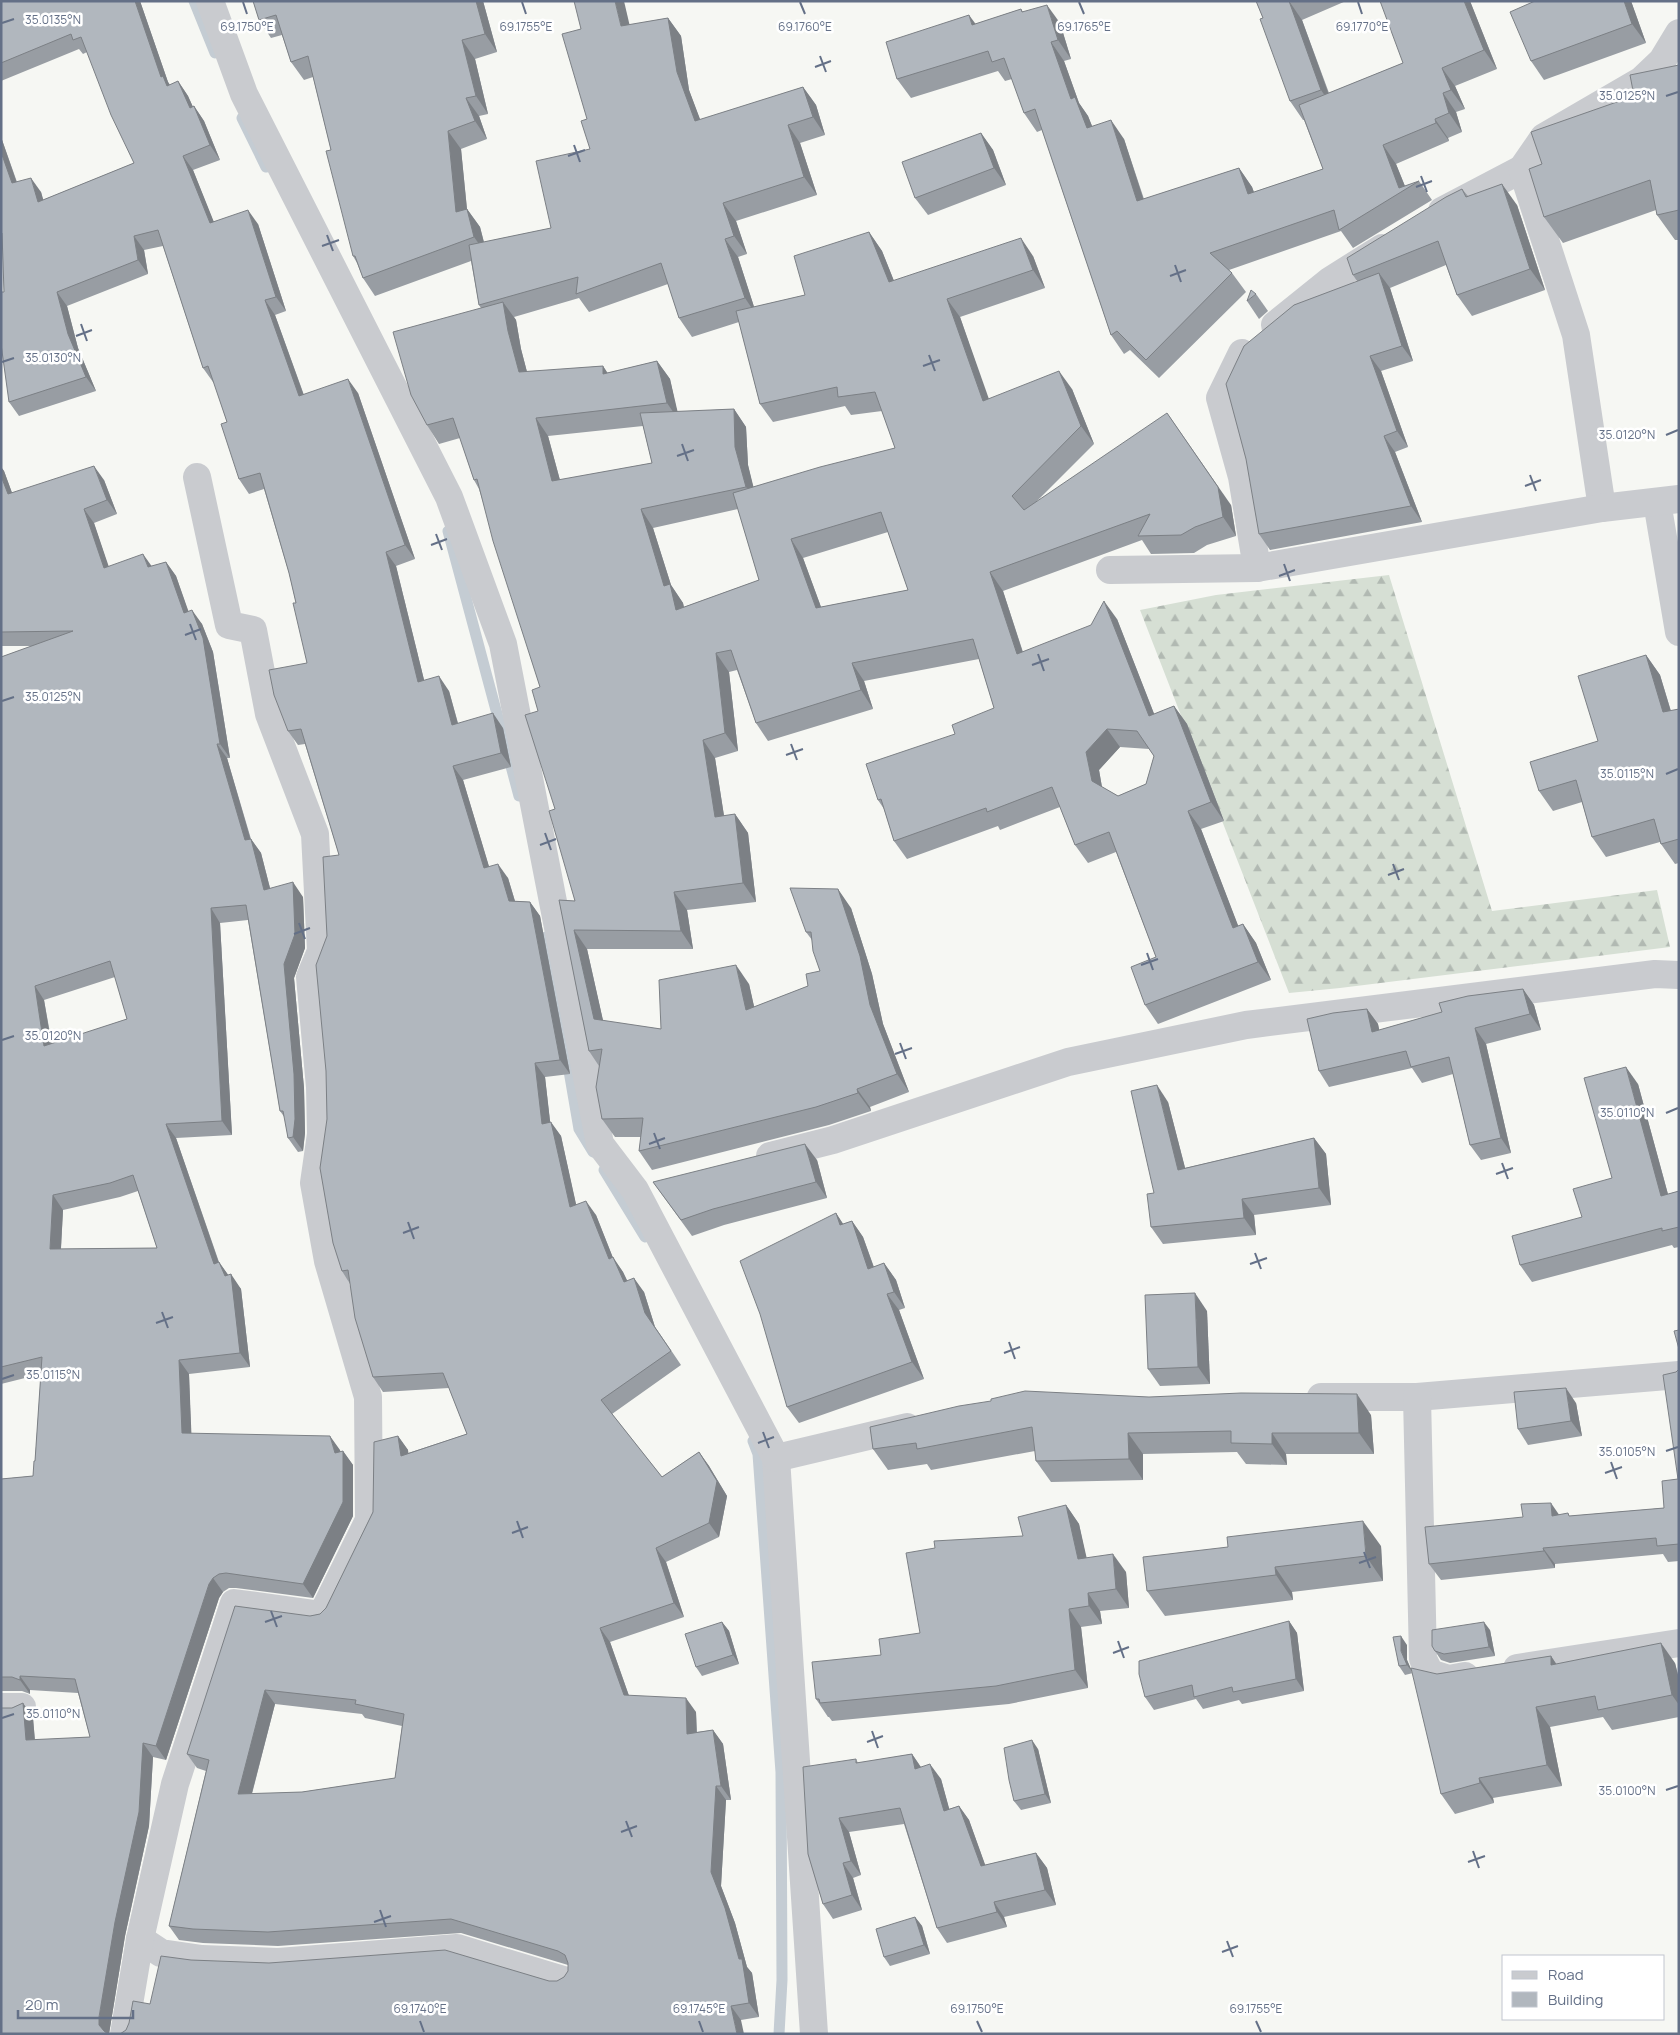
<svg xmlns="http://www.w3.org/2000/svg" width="1680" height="2035" font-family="Manrope,sans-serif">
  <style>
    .forest { fill: url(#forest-firs) }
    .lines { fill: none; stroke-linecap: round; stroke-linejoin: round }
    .stream { stroke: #c4ccd3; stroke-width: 11 }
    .minor { stroke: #c9cbcf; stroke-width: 28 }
    .wall { fill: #989da3; fill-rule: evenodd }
    .shaded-wall { fill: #7c8085 }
    .building { fill: #b1b7be; stroke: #7c8085; fill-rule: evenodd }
    .ticks { fill: none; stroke: #647087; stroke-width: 2 }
    .ticks-label { font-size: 12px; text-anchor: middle; fill: #647087; stroke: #fff; stroke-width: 5; stroke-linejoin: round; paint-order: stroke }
  </style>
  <defs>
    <pattern id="forest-firs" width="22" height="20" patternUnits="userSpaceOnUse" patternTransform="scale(1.25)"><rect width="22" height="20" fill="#d6dfd4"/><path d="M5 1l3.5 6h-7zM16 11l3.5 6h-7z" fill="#b1b9b2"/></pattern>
  </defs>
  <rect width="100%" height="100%" fill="#f6f7f3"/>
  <polygon class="forest" points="1389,575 1492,911 1657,890 1670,947 1340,988 1289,993 1140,610 1216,595"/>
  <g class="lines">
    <g class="stream">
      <polyline points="194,1 215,53"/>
      <polyline points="242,118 266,167"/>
      <polyline points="448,531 519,796"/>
      <polyline points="546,937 579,1129 593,1152"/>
      <polyline points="604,1170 645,1237"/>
      <polyline points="753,1441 758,1454 781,1772 782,1980 779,2034"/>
    </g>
    <g class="minor">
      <polyline points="210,1 244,94 449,497 503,644 600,1144 635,1190 776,1458 814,2034"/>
      <polyline points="1442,211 1522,169"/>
      <polyline points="1275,325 1331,280 1382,248"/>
      <polyline points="1242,353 1220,398 1242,477 1257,568"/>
      <polyline points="1657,502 1679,632"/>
      <polyline points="1602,508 1576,335 1522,169 1544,137 1642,80 1662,61 1679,33"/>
      <polyline points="1110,570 1257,568 1602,508 1679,499"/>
      <polyline points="770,1156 833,1140 1068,1062 1246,1025 1655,974 1679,975"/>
      <polyline points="1321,1397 1417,1397 1679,1375"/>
      <polyline points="1417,1397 1423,1659 1430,1673 1449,1679 1465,1676"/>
      <polyline points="776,1458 907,1427"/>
      <polyline points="1517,1668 1679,1643"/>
      <polyline points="1,1707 22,1707"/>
      <polyline points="140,1939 161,1953 202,1959 278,1962 457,1948 563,1980"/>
      <polyline points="124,2034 140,1939 175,1784 234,1603 322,1615 369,1520 368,1397 328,1261 314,1183 321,1134 320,1087 310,977 321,951 315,834 269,714 253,630 229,625 197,477"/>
    </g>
  </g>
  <g class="wall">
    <path d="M1 1H140L168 82 170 85 178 81 188 96 193 107 194 106 204 121 220 160 193 170 213 221 258 224 286 311 275 315 304 395 358 393 415 559 396 566 424 680 449 691 458 723 503 728 511 767 463 780 489 867 508 878 515 901 530 902 540 916 570 1074 545 1077 550 1122 561 1136 576 1205 596 1215 613 1258 623 1272 627 1280 644 1292 655 1327 681 1365 612 1414 662 1477 699 1452 709 1466 727 1496 719 1537 666 1562 684 1617 610 1642 629 1696 696 1712 697 1732 713 1730 723 1744 731 1800H726L721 1886 735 1923 747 1967 752 1973 759 2017 741 2020 126 2030 191 1960 549 1981H557L564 1977 568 1971V1965L461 1933 278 1946 203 1943 179 1940 169 1926 206 1771 197 1768 187 1754 310 1616 320 1614 326 1608 373 1512 398 1436 408 1450V1453L467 1434 449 1388 383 1392 373 1377 350 1284 342 1271 327 1119V936L339 855 305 744 298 745 288 731 307 663 296 603 289 573 264 489 249 494 239 479 227 422 214 382H213L203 368 163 246 144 250 148 274 67 306 78 348 96 391 19 416 9 402 4 292 3 249H1V137L17 182 41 192 43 200 134 163 87 52 83 54 79 49 1 81ZM275 1704 362 1714 365 1718 402 1726 395 1778 302 1792 252 1794Z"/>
    <path d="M253 1H483L497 52 475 59 488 114 479 116 487 139 461 149 467 209 480 227 484 242 551 228 590 149 587 119 629 25 668 18 681 36 689 90 700 120 803 87 816 105 825 135 800 143 817 195 736 221 747 254 738 257 754 307 805 295 869 232 882 251 894 281 1033 256 1045 288 960 317 988 399 1072 389 1094 444 1037 501 1231 505 1236 536 1207 545 1194 553 1151 554 1142 540 1003 591 1023 652 1117 619 1154 714 1174 706 1187 724 1224 821 1201 829 1238 926 1243 924 1256 943 1271 980 1158 1024 1145 1005 1156 957 1116 852 1088 863 1075 845 1060 807 1000 830 998 826 907 859 894 841 884 809 878 800 955 734 994 708 979 659 864 681 873 709 768 741 756 723 737 670 729 672 738 751 715 758 724 816 735 814 748 833 756 902 687 910 693 949H587L603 1021 661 1029 749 984 754 1007 808 986 820 971 812 940 806 932 851 908 872 974 883 1024 909 1092 870 1107 871 1111 829 1125 652 1170 639 1151 641 1137H615L602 1119 599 1066 589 1051 559 900 575 901 555 809 538 711 540 687 479 489 474 480 460 438 439 444 427 425 481 308 479 305 471 261 375 296 363 278 357 263 353 256 331 150 313 77 304 80 291 62 282 35 271 38 259 20ZM668 284 679 318 692 337 739 322 760 404 773 422 845 406 851 415 882 411 895 448 753 487 748 465 746 427 734 409 677 412 670 379 657 361 607 373 603 366 527 372 521 349 516 320 514 317 579 298 589 312ZM643 426 652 463 560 480 548 436ZM738 509 759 580 684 607 683 603 671 585 653 528ZM888 532 908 590 821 607 803 558ZM1120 747 1149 749 1154 756 1146 784 1118 796 1102 787 1099 770Z"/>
    <polygon points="1256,1 1346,1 1302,20 1329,93 1403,63 1470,1 1497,69 1455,86 1465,109 1456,112 1462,132 1448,138 1449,141 1396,164 1405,186 1419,181 1432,200 1353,248 1341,231 1229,270 1232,273 1246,292 1159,378 1130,350 1124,354 1111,335 1042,130 1037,132 1024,113 1012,79 1005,81 998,71 911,98 897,79 975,24 1021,9 1023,12 1060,23 1071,59 1064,61 1079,103 1088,116 1092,126 1124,139 1144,199 1239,168 1252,187 1254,192 1323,169 1304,120 1303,120 1290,101 1263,18"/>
    <polygon points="1535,1 1631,1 1646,43 1544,80 1531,61"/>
    <polygon points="1679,65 1679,240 1675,240 1657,215 1656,210 1563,243 1544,217 1542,164 1634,96"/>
    <polygon points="981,133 993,150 1006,185 928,215 915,198"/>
    <polygon points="1462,189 1468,196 1517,205 1545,290 1472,316 1457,295 1446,265 1390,288 1413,361 1381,371 1408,447 1395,452 1422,522 1270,550 1259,534 1357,281 1353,275"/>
    <polygon points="1256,294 1268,311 1259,319 1247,301"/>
    <path d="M1 467 4 471 12 493 104 480 117 514 94 523 108 566H152L166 562 176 576 188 611 202 624 213 652 230 758H227L251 839 261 853 270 888 303 897 305 948 294 978 304 1088 305 1133 303 1151 298 1152 288 1138 285 1118 280 1111 248 920 220 923 232 1135 176 1138 219 1262 228 1275 241 1289 250 1367 189 1374 191 1434 340 1450V1452L343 1451 353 1465V1516L313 1598 236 1588H229L223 1592 219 1598 166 1760 153 1757 149 1826 125 1936 109 2034 12 1708 23 1703 33 1718 35 1740 90 1737 78 1693 30 1690V1694L22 1691H1V1479L33 1476 35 1461 41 1374 1 1384V657L32 646H1ZM115 977 127 1019 52 1044 44 1000ZM138 1191 157 1248 61 1249 63 1210 120 1197Z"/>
    <polygon points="1646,655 1660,675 1671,711 1679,709 1679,863 1675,864 1661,844 1660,842 1606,857 1592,837 1582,802 1553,811 1539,791 1598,741"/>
    <polygon points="1523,989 1534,1005 1541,1030 1486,1044 1511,1153 1481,1160 1470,1145 1453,1074 1422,1083 1412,1068 1329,1087 1319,1071 1367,1009 1378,1024 1379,1030"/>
    <polygon points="1638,1084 1668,1194 1679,1191 1679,1247 1674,1248 1672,1245 1532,1282 1520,1265 1582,1217 1612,1178"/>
    <polygon points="1168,1102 1185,1168 1314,1138 1326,1154 1331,1205 1254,1215 1256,1235 1163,1244 1151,1227 1154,1193"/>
    <polygon points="817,1160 827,1198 724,1225 692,1236 653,1182"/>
    <polygon points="836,1213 843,1224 852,1221 863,1237 874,1267 884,1263 896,1280 905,1308 899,1310 924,1379 799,1423 787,1407"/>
    <polygon points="1207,1311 1210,1384 1160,1386 1148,1369"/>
    <polygon points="1679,1369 1679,1561 1668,1562 1663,1554 1555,1564 1555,1568 1441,1580 1429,1564 1559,1515 1570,1516 1664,1508 1678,1479 1676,1372"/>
    <polygon points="1576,1403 1582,1436 1528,1445 1518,1429"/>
    <polygon points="1371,1415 1374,1454 1286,1454 1287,1465 1246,1464 1237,1452 1143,1454 1143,1480 1051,1482 1036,1461 1035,1451 931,1470 927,1464 888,1470 873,1449 870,1427"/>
    <polygon points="1066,1505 1079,1524 1086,1558 1126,1572 1129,1608 1100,1611 1102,1624 1081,1627 1088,1688 1009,1704 832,1721 829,1717 828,1717 816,1699 881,1655 920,1633 1023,1536"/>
    <polygon points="1381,1546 1383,1581 1292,1592 1293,1600 1165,1616 1147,1591"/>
    <polygon points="1289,1621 1297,1633 1304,1691 1242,1704 1239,1700 1203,1709 1196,1699 1154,1710 1145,1697"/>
    <polygon points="722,1622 729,1631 739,1664 702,1676 696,1667"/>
    <polygon points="1490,1630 1495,1656 1450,1663 1441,1660 1435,1651"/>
    <polygon points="1407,1645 1407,1660 1412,1673 1437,1674 1551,1656 1556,1664 1675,1663 1679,1679 1679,1717 1612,1730 1603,1717 1550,1727 1562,1786 1493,1798 1494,1803 1455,1814 1441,1794 1413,1673 1405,1675 1399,1666"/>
    <polygon points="1038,1749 1051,1803 1021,1810 1014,1801"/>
    <polygon points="912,1754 921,1767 941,1779 949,1809 959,1806 969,1820 985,1865 1036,1853 1047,1868 1056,1905 1004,1917 1007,1927 947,1943 937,1928 904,1824 849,1832 861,1875 853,1878 862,1910 833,1919 823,1904 808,1854 856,1759 858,1763"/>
    <polygon points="915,1917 922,1926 930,1954 890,1966 884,1957"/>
  </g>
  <g class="shaded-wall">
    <polygon points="135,1 140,1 168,82 173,90 177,100 161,77"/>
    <polygon points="476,1 483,1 497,52 485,34"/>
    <polygon points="615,1 624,1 634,44 621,26"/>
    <polygon points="1289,1 1302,20 1334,109 1321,90"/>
    <polygon points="1464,1 1470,1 1497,69 1484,50"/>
    <polygon points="1624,1 1631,1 1646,43 1632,24"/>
    <polygon points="1047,5 1060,23 1071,59 1058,40"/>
    <polygon points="969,15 983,34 972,25"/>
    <polygon points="668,18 681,36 689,90 708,140 695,121 677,72"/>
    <polygon points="462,40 475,59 488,114 476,96"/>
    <polygon points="1051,42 1064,61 1079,103 1088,116 1100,146 1087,128 1071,99"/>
    <polygon points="1442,68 1455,86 1465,109 1451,90"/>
    <polygon points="178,81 188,96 200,123 190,108"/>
    <polygon points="803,87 816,105 825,135 813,117"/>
    <polygon points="1443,93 1456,112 1462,132 1449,113"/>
    <polygon points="466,98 479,116 487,139 475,121"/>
    <polygon points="194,106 204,121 220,160 210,145"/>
    <polygon points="1435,119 1448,138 1449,141 1436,123"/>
    <polygon points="1111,120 1124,139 1150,220 1137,201"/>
    <polygon points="788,125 800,143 817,195 804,177"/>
    <polygon points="448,131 461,149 469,230 456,212"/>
    <polygon points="981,133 993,150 1006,185 994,168"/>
    <polygon points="1,137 22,198 12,183 1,152"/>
    <polygon points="1383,145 1396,164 1406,189 1399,188"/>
    <polygon points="183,156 193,170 220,237 210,223"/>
    <polygon points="1239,168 1252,187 1261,213 1248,194"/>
    <polygon points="31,178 41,192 48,216 38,202"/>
    <polygon points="1502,184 1517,205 1545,290 1530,269"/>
    <polygon points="723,203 736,221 747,254 734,236"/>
    <polygon points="467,209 480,227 487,255 474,237"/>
    <polygon points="248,210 258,224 286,311 276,297"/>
    <polygon points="869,232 882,251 902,301 889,282"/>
    <polygon points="134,236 144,250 148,274 138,260"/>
    <polygon points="1021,238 1033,256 1045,288 1033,270"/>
    <polygon points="725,239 738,257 757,316 745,298"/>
    <polygon points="1379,273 1390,288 1413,361 1402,346"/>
    <polygon points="57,292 67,306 78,348 96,391 86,377 68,334"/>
    <polygon points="947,299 960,317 996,419 983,401"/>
    <polygon points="265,300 275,315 309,410 299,396"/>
    <polygon points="503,302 516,320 521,349 532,391 519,372 508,331"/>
    <polygon points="1370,356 1381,371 1408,447 1397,431"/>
    <polygon points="657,361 670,379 680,422 667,403"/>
    <polygon points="603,366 615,384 603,374"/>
    <polygon points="1059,371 1072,389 1094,444 1081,426"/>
    <polygon points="348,379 358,393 415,559 405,545"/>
    <polygon points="734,409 746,427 748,465 758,505 746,487 735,447"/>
    <polygon points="1167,413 1231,505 1236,536 1223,517"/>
    <polygon points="536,418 548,436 565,499 552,481"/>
    <polygon points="1384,436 1395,452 1422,522 1411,506"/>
    <polygon points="94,466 104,480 117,514 107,500"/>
    <polygon points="1,467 4,471 18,509 8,494 1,476"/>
    <polygon points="84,509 94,523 114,582 104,568"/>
    <polygon points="641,509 653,528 671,585 683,603 688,629 676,610 664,586"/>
    <polygon points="791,539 803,558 828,626 816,608"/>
    <polygon points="386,552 396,566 428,696 418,682"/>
    <polygon points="143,554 153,568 148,567"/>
    <polygon points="166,562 176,576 194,627 184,613"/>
    <polygon points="990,572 1003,591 1029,672 1017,654"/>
    <polygon points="1104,601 1117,619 1162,734 1149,716"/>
    <polygon points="192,610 202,624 213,652 230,758 220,744"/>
    <polygon points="716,653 729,672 738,751 725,733"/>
    <polygon points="1646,655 1660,675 1677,732 1663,712"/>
    <polygon points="852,663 864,681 873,709 861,690"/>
    <polygon points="439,676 449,691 462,739 452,725"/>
    <polygon points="1174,706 1187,724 1224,821 1211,802"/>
    <polygon points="493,713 503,728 511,767 501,753"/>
    <polygon points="1107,729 1120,747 1099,770 1104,799 1092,781 1086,752"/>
    <polygon points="703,740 715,758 727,835 715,817"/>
    <polygon points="217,744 227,758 255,855 245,840"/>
    <polygon points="453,766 463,780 494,883 484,868"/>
    <polygon points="1188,811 1201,829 1246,946 1233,928"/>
    <polygon points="735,814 748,833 756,902 743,883"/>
    <polygon points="251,839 261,853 274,904 264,890"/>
    <polygon points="498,864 508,878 519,915 509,901"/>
    <polygon points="293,882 303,897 305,948 294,978 304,1088 305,1133 303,1151 293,1137 284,964"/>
    <polygon points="838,889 851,908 872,974 883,1024 909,1092 897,1074 870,1005"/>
    <polygon points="674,892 687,910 693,949 681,931"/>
    <polygon points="530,902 540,916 570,1074 560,1060"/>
    <polygon points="211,908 220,923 232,1135 222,1121"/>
    <polygon points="1243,924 1256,943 1271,980 1258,962"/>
    <polygon points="574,930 587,949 607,1038 594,1019"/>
    <polygon points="736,965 749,984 759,1028 746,1010"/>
    <polygon points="35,986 44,1000 54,1060 44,1046"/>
    <polygon points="1523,989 1534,1005 1541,1030 1530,1014"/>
    <polygon points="1367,1009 1378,1024 1383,1047 1372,1032"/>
    <polygon points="1475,1028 1486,1044 1511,1153 1501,1138"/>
    <polygon points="535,1063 545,1077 552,1138 542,1124"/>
    <polygon points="1626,1067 1638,1084 1673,1213 1661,1196"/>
    <polygon points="1157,1085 1168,1102 1190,1187 1178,1170"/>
    <polygon points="857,1089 870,1107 871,1111 858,1093"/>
    <polygon points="551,1122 561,1136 580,1222 570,1207"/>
    <polygon points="166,1124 176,1138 224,1278 214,1264"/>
    <polygon points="1314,1138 1326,1154 1331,1205 1319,1188"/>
    <polygon points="805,1144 817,1160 827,1198 816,1182"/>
    <polygon points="53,1195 63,1210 60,1264 50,1249"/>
    <polygon points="1242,1199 1254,1215 1256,1235 1244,1218"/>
    <polygon points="586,1201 596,1215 619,1273 609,1259"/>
    <polygon points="836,1213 847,1230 840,1225"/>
    <polygon points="852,1221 863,1237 880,1285 868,1269"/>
    <polygon points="613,1257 623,1272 634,1296 624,1282"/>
    <polygon points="219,1262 229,1276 231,1274 241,1289 250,1367 240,1353 225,1276"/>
    <polygon points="884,1263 896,1280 905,1308 894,1292"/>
    <polygon points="634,1278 644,1292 655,1327 681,1365 645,1313"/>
    <polygon points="1195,1293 1207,1311 1210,1384 1198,1367"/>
    <polygon points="887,1294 899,1310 924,1379 912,1362"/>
    <polygon points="179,1360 189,1374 192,1448 182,1433"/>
    <polygon points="1566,1388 1576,1403 1582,1436 1571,1421"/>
    <polygon points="1357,1394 1371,1415 1374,1454 1359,1433"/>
    <polygon points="1128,1433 1143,1454 1143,1480 1129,1459"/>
    <polygon points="1272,1433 1286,1454 1287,1465 1272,1444"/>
    <polygon points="330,1436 340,1450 343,1461 343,1451 353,1465 353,1516 313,1598 303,1584 335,1453"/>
    <polygon points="398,1436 408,1450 411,1470 401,1456"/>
    <polygon points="699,1452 709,1466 727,1496 719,1537 709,1523"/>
    <polygon points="1551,1503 1562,1519 1552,1516"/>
    <polygon points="1066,1505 1079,1524 1091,1577 1078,1559"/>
    <polygon points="1363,1521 1381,1546 1383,1581 1366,1556"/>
    <polygon points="656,1548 666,1562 684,1617 674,1603"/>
    <polygon points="1543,1548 1555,1564 1555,1568 1544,1551"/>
    <polygon points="1113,1554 1126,1572 1129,1608 1116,1589"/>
    <polygon points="1275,1567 1292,1592 1293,1600 1276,1575"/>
    <polygon points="213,1578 223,1592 219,1598 166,1760 156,1746 209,1584"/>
    <polygon points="1088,1593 1100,1611 1102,1624 1089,1606"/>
    <polygon points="1069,1609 1081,1627 1088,1688 1075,1670"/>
    <polygon points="1289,1621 1297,1633 1304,1691 1296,1679"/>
    <polygon points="722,1622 729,1631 739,1664 733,1655"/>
    <polygon points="1484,1622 1490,1630 1495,1656 1489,1647"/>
    <polygon points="600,1628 610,1642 634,1710 624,1695"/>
    <polygon points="1401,1636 1407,1645 1407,1660 1413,1673 1407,1665 1401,1651"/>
    <polygon points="1661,1643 1675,1663 1679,1679 1679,1705 1672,1695"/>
    <polygon points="1551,1656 1565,1677 1551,1665"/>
    <polygon points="20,1676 30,1690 30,1694 20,1680"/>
    <polygon points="265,1690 275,1704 248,1808 238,1794"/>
    <polygon points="686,1698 696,1712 697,1748 687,1734"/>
    <polygon points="23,1703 33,1718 36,1755 26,1740"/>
    <polygon points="1536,1707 1550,1727 1562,1786 1547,1765"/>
    <polygon points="713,1730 723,1744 731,1800 721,1786"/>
    <polygon points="1032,1740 1038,1749 1051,1803 1045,1794"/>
    <polygon points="143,1743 153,1757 149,1826 125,1936 109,2034 105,2034 99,2025 99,2017"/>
    <polygon points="912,1754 922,1769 915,1769"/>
    <polygon points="930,1764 941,1779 954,1826 944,1811"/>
    <polygon points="1479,1778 1493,1798 1494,1803 1480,1783"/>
    <polygon points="716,1786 726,1800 721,1886 735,1923 747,1967 752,1973 759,2017 749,2003 739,1959 711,1872"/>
    <polygon points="959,1806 969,1820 991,1881 981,1866"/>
    <polygon points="839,1818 849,1832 861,1875 851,1861"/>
    <polygon points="1036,1853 1047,1868 1056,1905 1045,1890"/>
    <polygon points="843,1863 853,1878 862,1910 852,1895"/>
    <polygon points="994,1902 1004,1917 1007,1927 997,1912"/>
    <polygon points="915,1917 922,1926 930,1954 924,1945"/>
    <polygon points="731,2006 741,2020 744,2034 737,2034"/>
  </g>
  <g class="building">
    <path d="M1 1H135L161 77 163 76 167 86 178 81 190 108 194 106 210 145 183 156 210 223 248 210 276 297 265 300 299 396 348 379 405 545 386 552 418 682 439 676 452 725 493 713 501 753 453 766 484 868 498 864 509 901 530 902 560 1060 535 1063 542 1124 551 1122 570 1207 586 1201 609 1259 613 1257 624 1282 634 1278 645 1313 671 1351 601 1400 662 1477 699 1452 717 1481 709 1523 656 1548 674 1603 600 1628 624 1695 686 1698 687 1734 713 1730 721 1786H716L711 1872 725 1908 739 1959H742L749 2003 731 2006 737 2034H120L126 2030 129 2023 133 2001 150 2004 161 1956 191 1960 269 1963 445 1950 549 1981H557L564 1977 568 1971V1963L565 1955 558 1951 451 1919 268 1932 193 1929 169 1926 209 1760 187 1754 235 1606 310 1616 320 1614 326 1608 373 1512 374 1442 398 1436 401 1456 467 1434 443 1373 373 1377 355 1318 348 1270 342 1271 333 1243 320 1168 327 1119 326 1071 316 965 327 936 323 857 339 855 301 729 288 731 274 695 269 670 307 663 293 603H296L289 573 260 473 239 479 221 424 227 422 208 366 203 368 158 230 134 236 138 260 57 292 68 334 86 377 9 402 1 344V292H4L2 233 1 234V152L12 183 31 178 38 202 134 163 111 115 81 37 73 40 71 34 1 63ZM265 1690 356 1700 355 1704 404 1714 395 1778 302 1792 238 1794Z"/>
    <polygon points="253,1 476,1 485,34 462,40 476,96 466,98 475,121 448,131 456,212 467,209 474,237 363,278 355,256 353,256 326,151 331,150 308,56 291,62 276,15 259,20"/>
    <polygon points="574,1 615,1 621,26 668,18 677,72 695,121 803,87 813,117 788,125 804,177 723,203 734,236 725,239 745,298 679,318 661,263 576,294 578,277 479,305 469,245 551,228 536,161 590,149 581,121 587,119 562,34 581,29"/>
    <polygon points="1256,1 1289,1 1321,90 1290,101 1260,19 1263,18"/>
    <polygon points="1380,1 1464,1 1484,50 1442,68 1451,90 1443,93 1449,113 1435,119 1436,123 1383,145 1399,188 1419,181 1339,230 1334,210 1210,253 1232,273 1146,360 1117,331 1111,335 1035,109 1024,113 1004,58 992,62 988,51 897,79 886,42 969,15 972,25 1021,9 1022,12 1047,5 1058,40 1051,42 1071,99 1075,97 1087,128 1111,120 1137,201 1239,168 1248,194 1323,169 1299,105 1403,63"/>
    <polygon points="1535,1 1624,1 1632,24 1531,61 1510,12"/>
    <polygon points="1679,65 1679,210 1657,215 1650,180 1544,217 1529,169 1542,164 1531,132 1634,96 1630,75"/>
    <polygon points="981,133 994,168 915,198 902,162"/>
    <polygon points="1502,184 1530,269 1457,295 1438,241 1353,275 1347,258 1446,197 1462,189 1466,197"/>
    <path d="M869 232 889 282 1021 238 1033 270 947 299 983 401 1059 371 1081 426 1012 496 1024 510 1167 413 1218 487 1223 517 1195 527 1181 535 1138 536 1150 514 990 572 1017 654 1091 625 1104 601 1149 716 1174 706 1211 802 1188 811 1233 928 1243 924 1258 962 1145 1005 1131 967 1156 957 1109 832 1075 845 1052 787 987 812 986 808 894 841 881 799 878 800 866 764 955 734 952 725 994 708 973 639 852 663 861 690 756 723 731 650 716 653 725 733 703 740 715 817 735 814 743 883 674 892 681 931 574 930 594 1019 661 1029 659 980 736 965 746 1010 808 986 806 974 820 971 813 951 811 932H806L790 888 838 889 860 956 870 1005 897 1074 857 1089 858 1093 816 1107 639 1151 643 1118 602 1119 596 1087 602 1049 589 1051 559 900 575 901 549 811 555 809 525 715 538 711 532 690 540 687 493 541 477 479 474 480 453 418 427 425 411 395 393 332 503 302 508 331 519 372 603 366V374L657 361 667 403 536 418 552 481 652 463 640 413 734 409 735 447 746 487 641 509 664 586 670 584 676 610 759 580 733 493 820 467 895 448 875 392 838 397 837 387 760 404 736 311 805 295 794 256ZM881 512 908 590 816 608 791 539ZM1107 729 1137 731 1154 756 1146 784 1118 796 1092 781 1086 752Z"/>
    <polygon points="1379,273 1402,346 1370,356 1397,431 1384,436 1411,506 1259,534 1246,459 1226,384 1244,346 1294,305"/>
    <polygon points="1251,290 1256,294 1247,301"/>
    <path d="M94 466 107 500 84 509 104 568 143 554 148 567 166 562 184 613 192 610 203 638 220 744H217L245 840 251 839 264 890 293 882 295 934 284 964 294 1074 295 1119 293 1137 288 1138 283 1111H280L246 905 211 908 222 1121 166 1124 214 1264 219 1262 225 1276 231 1274 240 1353 179 1360 182 1433 330 1436 335 1453 343 1451V1502L303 1584 226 1573 219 1574 213 1578 209 1584 156 1746 143 1743 139 1812 115 1922 99 2017V2025L104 2031 108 2034H1V1708H12L23 1703 26 1740 90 1737 75 1679 20 1676V1680L12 1677H1V1479L33 1476 34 1461H35L42 1357 1 1367V657L73 631 1 632V476L8 494ZM110 961 127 1019 44 1046 35 986ZM133 1175 157 1248 50 1249 53 1195 110 1183Z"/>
    <polygon points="1646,655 1663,712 1679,709 1679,839 1661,844 1654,819 1592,837 1576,780 1539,791 1530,762 1598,741 1578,676"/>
    <polygon points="1523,989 1530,1014 1475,1028 1501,1138 1470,1145 1449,1057 1411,1067 1406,1051 1319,1071 1307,1019 1333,1013 1367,1009 1372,1032 1442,1012 1439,1003 1468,996"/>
    <polygon points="1626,1067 1661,1196 1679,1191 1679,1227 1662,1231 1662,1228 1520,1265 1512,1236 1582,1217 1573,1189 1612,1178 1584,1078"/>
    <polygon points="1157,1085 1178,1170 1314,1138 1319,1188 1242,1199 1244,1218 1151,1227 1147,1194 1154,1193 1131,1091"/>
    <polygon points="805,1144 816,1182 713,1209 681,1220 653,1182"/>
    <polygon points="836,1213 840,1225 852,1221 868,1269 884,1263 894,1292 887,1294 912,1362 787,1407 760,1314 740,1261"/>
    <polygon points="1195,1293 1198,1367 1148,1369 1145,1295"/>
    <polygon points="1679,1330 1679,1349 1674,1331"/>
    <polygon points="1679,1369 1679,1544 1657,1546 1656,1538 1543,1548 1544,1551 1429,1564 1425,1527 1523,1517 1521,1504 1551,1503 1552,1516 1568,1513 1569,1516 1664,1508 1662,1481 1678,1479 1663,1375 1676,1372"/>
    <polygon points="1566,1388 1571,1421 1518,1429 1514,1392"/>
    <polygon points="1025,1391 1149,1397 1241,1393 1357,1394 1359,1433 1272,1433 1272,1444 1231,1443 1231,1431 1128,1433 1129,1459 1036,1461 1032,1427 917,1449 916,1443 873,1449 870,1427 959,1406 991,1401 991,1399"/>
    <polygon points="1066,1505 1078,1559 1113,1554 1116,1589 1088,1593 1089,1606 1069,1609 1075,1670 996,1686 820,1703 819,1699 816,1699 812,1662 881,1655 879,1639 920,1633 906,1553 935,1548 934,1541 1023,1536 1018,1517"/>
    <polygon points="1363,1521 1366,1556 1275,1567 1276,1575 1147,1591 1143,1557 1228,1547 1227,1537"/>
    <polygon points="1289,1621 1296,1679 1233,1692 1232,1687 1194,1697 1192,1685 1145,1697 1139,1674 1139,1661"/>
    <polygon points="722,1622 733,1655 696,1667 685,1634"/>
    <polygon points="1484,1622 1489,1647 1444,1654 1435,1651 1432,1646 1432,1630"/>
    <polygon points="1401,1636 1401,1651 1407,1665 1399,1666 1393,1637"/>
    <polygon points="1661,1643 1672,1695 1598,1710 1595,1696 1536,1707 1547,1765 1479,1778 1480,1783 1441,1794 1411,1668 1437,1674 1551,1656 1551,1665"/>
    <polygon points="1032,1740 1045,1794 1014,1801 1009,1780 1004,1748"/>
    <polygon points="912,1754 915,1769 930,1764 944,1811 959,1806 981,1866 1036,1853 1045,1890 994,1902 997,1912 937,1928 900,1808 839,1818 851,1861 843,1863 852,1895 823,1904 808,1854 803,1767 856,1759 856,1763"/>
    <polygon points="915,1917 924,1945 884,1957 876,1929"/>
  </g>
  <path class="ticks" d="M243 2 247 14M522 2 526 14M800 2 805 14M1079 2 1084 14M1358 2 1362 14M2 23 14 19M820 56 826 72M815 67 831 61M1666 96 1678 92M574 145 580 162M568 156 585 150M1421 176 1427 192M1416 187 1432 181M327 235 333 251M322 246 339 240M1175 265 1181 282M1170 276 1186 270M81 324 87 341M76 336 92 330M929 355 935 371M2 362 14 358M923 366 940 360M1666 435 1678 430M682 444 688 461M677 456 694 450M1530 475 1536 491M1525 486 1541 480M436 534 442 550M431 545 447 539M1284 564 1290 581M1279 576 1295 570M190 624 196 640M185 635 201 629M1038 654 1044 671M1032 665 1049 659M2 701 14 697M791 744 797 760M786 755 803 749M1666 774 1678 769M545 833 551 850M540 845 556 839M1393 864 1399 880M1388 875 1404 869M299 923 305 939M294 934 310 928M1147 953 1153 970M1141 965 1158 959M2 1040 14 1036M900 1043 906 1059M895 1054 912 1048M1666 1113 1678 1108M654 1133 660 1149M649 1144 665 1138M1502 1163 1508 1179M1496 1174 1513 1168M408 1222 414 1239M403 1233 419 1227M1255 1253 1261 1269M1250 1264 1267 1258M162 1312 168 1328M156 1323 173 1317M1009 1342 1015 1359M1004 1353 1020 1347M2 1379 14 1375M763 1432 769 1448M758 1443 774 1437M1666 1451 1678 1447M1611 1462 1617 1479M1605 1473 1622 1467M517 1521 523 1538M512 1533 528 1527M1364 1552 1370 1568M1359 1563 1376 1557M271 1611 277 1627M265 1622 282 1616M1118 1641 1124 1658M1113 1653 1129 1647M2 1718 14 1714M872 1731 878 1748M867 1742 883 1736M1666 1790 1678 1786M626 1821 632 1837M621 1832 637 1826M1473 1851 1479 1868M1468 1862 1485 1856M380 1910 386 1927M374 1922 391 1916M1227 1941 1233 1957M1222 1952 1238 1946M420 2021 424 2032M699 2021 703 2032M977 2021 982 2032M1256 2021 1261 2032"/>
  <g class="ticks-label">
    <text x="53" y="24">35.0135°N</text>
    <text x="247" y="31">69.1750°E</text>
    <text x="526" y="31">69.1755°E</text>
    <text x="805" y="31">69.1760°E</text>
    <text x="1084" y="31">69.1765°E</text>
    <text x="1362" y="31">69.1770°E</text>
    <text x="1627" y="100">35.0125°N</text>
    <text x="53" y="362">35.0130°N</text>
    <text x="1627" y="439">35.0120°N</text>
    <text x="53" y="701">35.0125°N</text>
    <text x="1627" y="778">35.0115°N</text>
    <text x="53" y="1040">35.0120°N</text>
    <text x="1627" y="1117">35.0110°N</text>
    <text x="53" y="1379">35.0115°N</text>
    <text x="1627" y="1456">35.0105°N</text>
    <text x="53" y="1718">35.0110°N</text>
    <text x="1627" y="1795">35.0100°N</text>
    <text x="420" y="2013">69.1740°E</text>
    <text x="699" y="2013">69.1745°E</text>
    <text x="977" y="2013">69.1750°E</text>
    <text x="1256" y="2013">69.1755°E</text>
  </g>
  <rect width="1680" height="2035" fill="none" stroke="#647087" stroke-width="5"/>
  <rect x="1502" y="1955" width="162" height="65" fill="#ffffff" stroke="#c1c6cf"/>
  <rect x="1512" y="1971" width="25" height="8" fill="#c9cbcf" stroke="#c1c6cf"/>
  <text x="1548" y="1980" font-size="15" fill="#647087">Road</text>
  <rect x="1512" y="1992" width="25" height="15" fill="#b1b7be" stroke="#c1c6cf"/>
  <text x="1548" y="2005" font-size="15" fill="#647087">Building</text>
  <path d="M18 2010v8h115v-8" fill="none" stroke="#647087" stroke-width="2.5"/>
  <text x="25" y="2010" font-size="15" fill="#647087" stroke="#ffffff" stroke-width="4" paint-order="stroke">20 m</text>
</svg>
